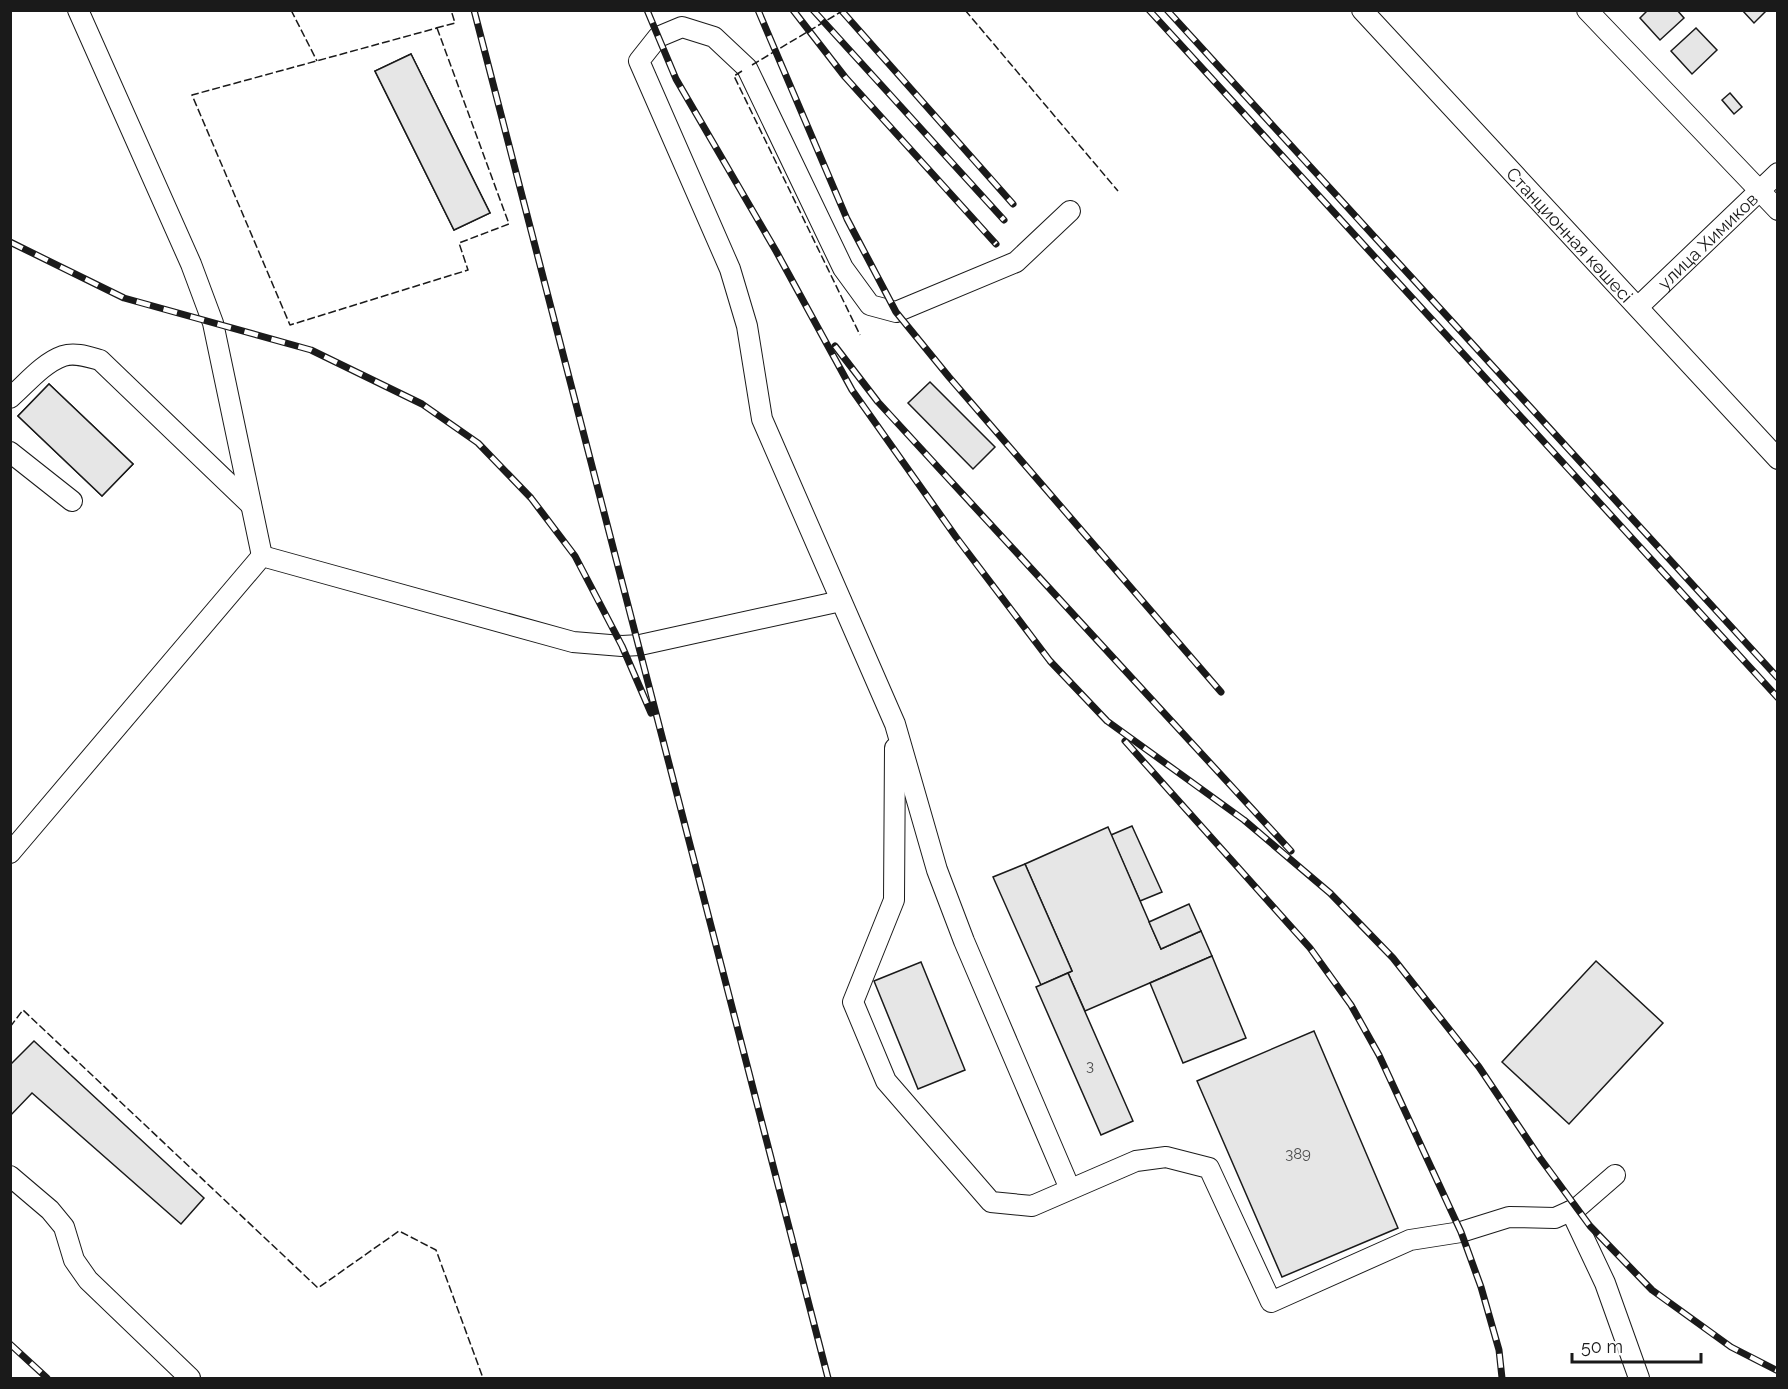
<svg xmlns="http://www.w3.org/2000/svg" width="1788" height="1389" font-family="Raleway,sans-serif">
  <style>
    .building { fill: #e6e6e6; stroke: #1a1a1a; stroke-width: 1.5 }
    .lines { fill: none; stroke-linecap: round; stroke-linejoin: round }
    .minor-casing { stroke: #1a1a1a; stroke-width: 22 }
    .minor { stroke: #fff; stroke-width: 20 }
    .rail-casing { stroke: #1a1a1a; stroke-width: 7 }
    .rail { stroke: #fff; stroke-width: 4.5; stroke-dasharray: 14; stroke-linecap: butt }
    .fence { stroke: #1a1a1a; stroke-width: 1.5; stroke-dasharray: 8 3; stroke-linecap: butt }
    .labels { text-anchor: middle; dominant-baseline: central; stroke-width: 4.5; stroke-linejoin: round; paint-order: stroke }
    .number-label { font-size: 15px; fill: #4d4d4d }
    .street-label { font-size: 18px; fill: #1a1a1a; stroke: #fff }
  </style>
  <rect width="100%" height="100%" fill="#fff"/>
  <g class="building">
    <polygon points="1648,10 1677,10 1684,18 1660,40 1640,18"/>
    <polygon points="1742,10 1767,10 1754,23"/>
    <polygon points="1696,28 1717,50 1692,74 1671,51"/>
    <polygon points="411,54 490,213 454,230 375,71"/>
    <polygon points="411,54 490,213 454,230 375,71"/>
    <polygon points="1730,93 1742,107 1734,114 1722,100"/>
    <polygon points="930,382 995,447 973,469 908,403"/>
    <polygon points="49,384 133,464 102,496 18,416"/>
    <polygon points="49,384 133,464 102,496 18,416"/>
    <polygon points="1132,826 1162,892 1140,901 1111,835"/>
    <polygon points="1108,827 1161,949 1201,931 1212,956 1085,1011 1068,973 1072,971 1025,864"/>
    <polygon points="1025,864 1072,971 1041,985 993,877"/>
    <polygon points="1189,904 1201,931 1161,949 1149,922"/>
    <polygon points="1212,956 1246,1038 1183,1063 1150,983"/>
    <polygon points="1596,961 1663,1023 1569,1124 1502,1062"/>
    <polygon points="921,962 965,1070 918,1089 874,981"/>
    <polygon points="1068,973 1133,1121 1101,1135 1036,987"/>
    <polygon points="1314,1031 1398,1228 1282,1277 1197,1081"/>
    <polygon points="34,1041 204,1198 181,1224 32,1093 10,1116 10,1065"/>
  </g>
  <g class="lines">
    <g class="minor-casing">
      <g id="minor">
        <polyline points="78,10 191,264 213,323 262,556"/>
        <path id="s1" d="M1362 10 1778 459"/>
        <polyline points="1587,10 1778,210"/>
        <polyline points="1070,211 1016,262 896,312 870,305 843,268 747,68 714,37 682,27 658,37 639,61 730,269 747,326 762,419 895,724 937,870 964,941 1070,1189"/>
        <path id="s2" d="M1638 307 1778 173"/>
        <path d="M10 398C26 384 43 363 63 356 75 352 89 357 100 360L251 505"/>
        <polyline points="10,452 72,501"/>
        <polyline points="895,748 894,900 853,1002 886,1081 991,1202 1032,1206 1136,1161 1166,1157 1209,1168 1271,1302 1410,1240 1461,1232 1509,1217 1555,1218 1577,1208 1615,1175"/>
        <polyline points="10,853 262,556 573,642 622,646 640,645 841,601"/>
        <polyline points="10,1176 50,1210 64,1227 74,1260 88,1280 190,1378"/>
        <polyline points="1571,1211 1605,1283 1639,1378"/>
      </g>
    </g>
    <use href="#minor" class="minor"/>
    <g class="rail-casing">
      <g id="rail">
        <polyline points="474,10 828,1378"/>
        <polyline points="647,10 676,79 776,251 852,390 956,537 1050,661 1107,721 1244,820 1330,893 1393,958 1479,1067 1540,1158 1590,1226 1652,1290 1731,1347 1778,1371"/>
        <polyline points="758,10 847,219 896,312 949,377 1221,692"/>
        <polyline points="793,10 845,77 996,244"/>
        <polyline points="813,10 1004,220"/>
        <polyline points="841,10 1013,204"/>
        <polyline points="1149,10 1778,698"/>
        <polyline points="1167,10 1778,678"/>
        <polyline points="10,242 124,298 311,350 422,404 478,443 531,498 575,556 622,646 651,713"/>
        <polyline points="835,346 878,402 1291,851"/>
        <polyline points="1125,741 1310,948 1351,1005 1379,1055 1461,1232 1481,1287 1499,1350 1502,1378"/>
        <polyline points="10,1344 47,1378"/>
      </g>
    </g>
    <use href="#rail" class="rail"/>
    <g class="fence">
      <polyline points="291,10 317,61"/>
      <polyline points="965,10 1118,191"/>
      <polyline points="436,28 455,23 451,10"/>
      <polygon points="437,28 509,224 459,243 468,270 290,325 192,95"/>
      <polyline points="752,65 844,10"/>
      <polyline points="742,71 734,76 860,335"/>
      <polyline points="10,1027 23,1010 318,1288 399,1231 436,1250 483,1378"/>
    </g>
  </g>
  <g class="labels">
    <g class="number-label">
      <text x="1090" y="1066">3</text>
      <text x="1298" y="1154">389</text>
    </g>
    <g class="street-label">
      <text stroke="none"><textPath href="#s1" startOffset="306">Станционная көшесі</textPath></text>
      <text stroke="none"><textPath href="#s2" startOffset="96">улица Химиков</textPath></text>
    </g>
  </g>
  <rect width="1788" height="1389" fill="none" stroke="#1a1a1a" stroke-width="24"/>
  <path d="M1572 1353v9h129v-9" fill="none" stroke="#1a1a1a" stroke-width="3"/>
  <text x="1581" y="1353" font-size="18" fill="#1a1a1a" stroke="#ffffff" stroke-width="4.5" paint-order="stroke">50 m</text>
</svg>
